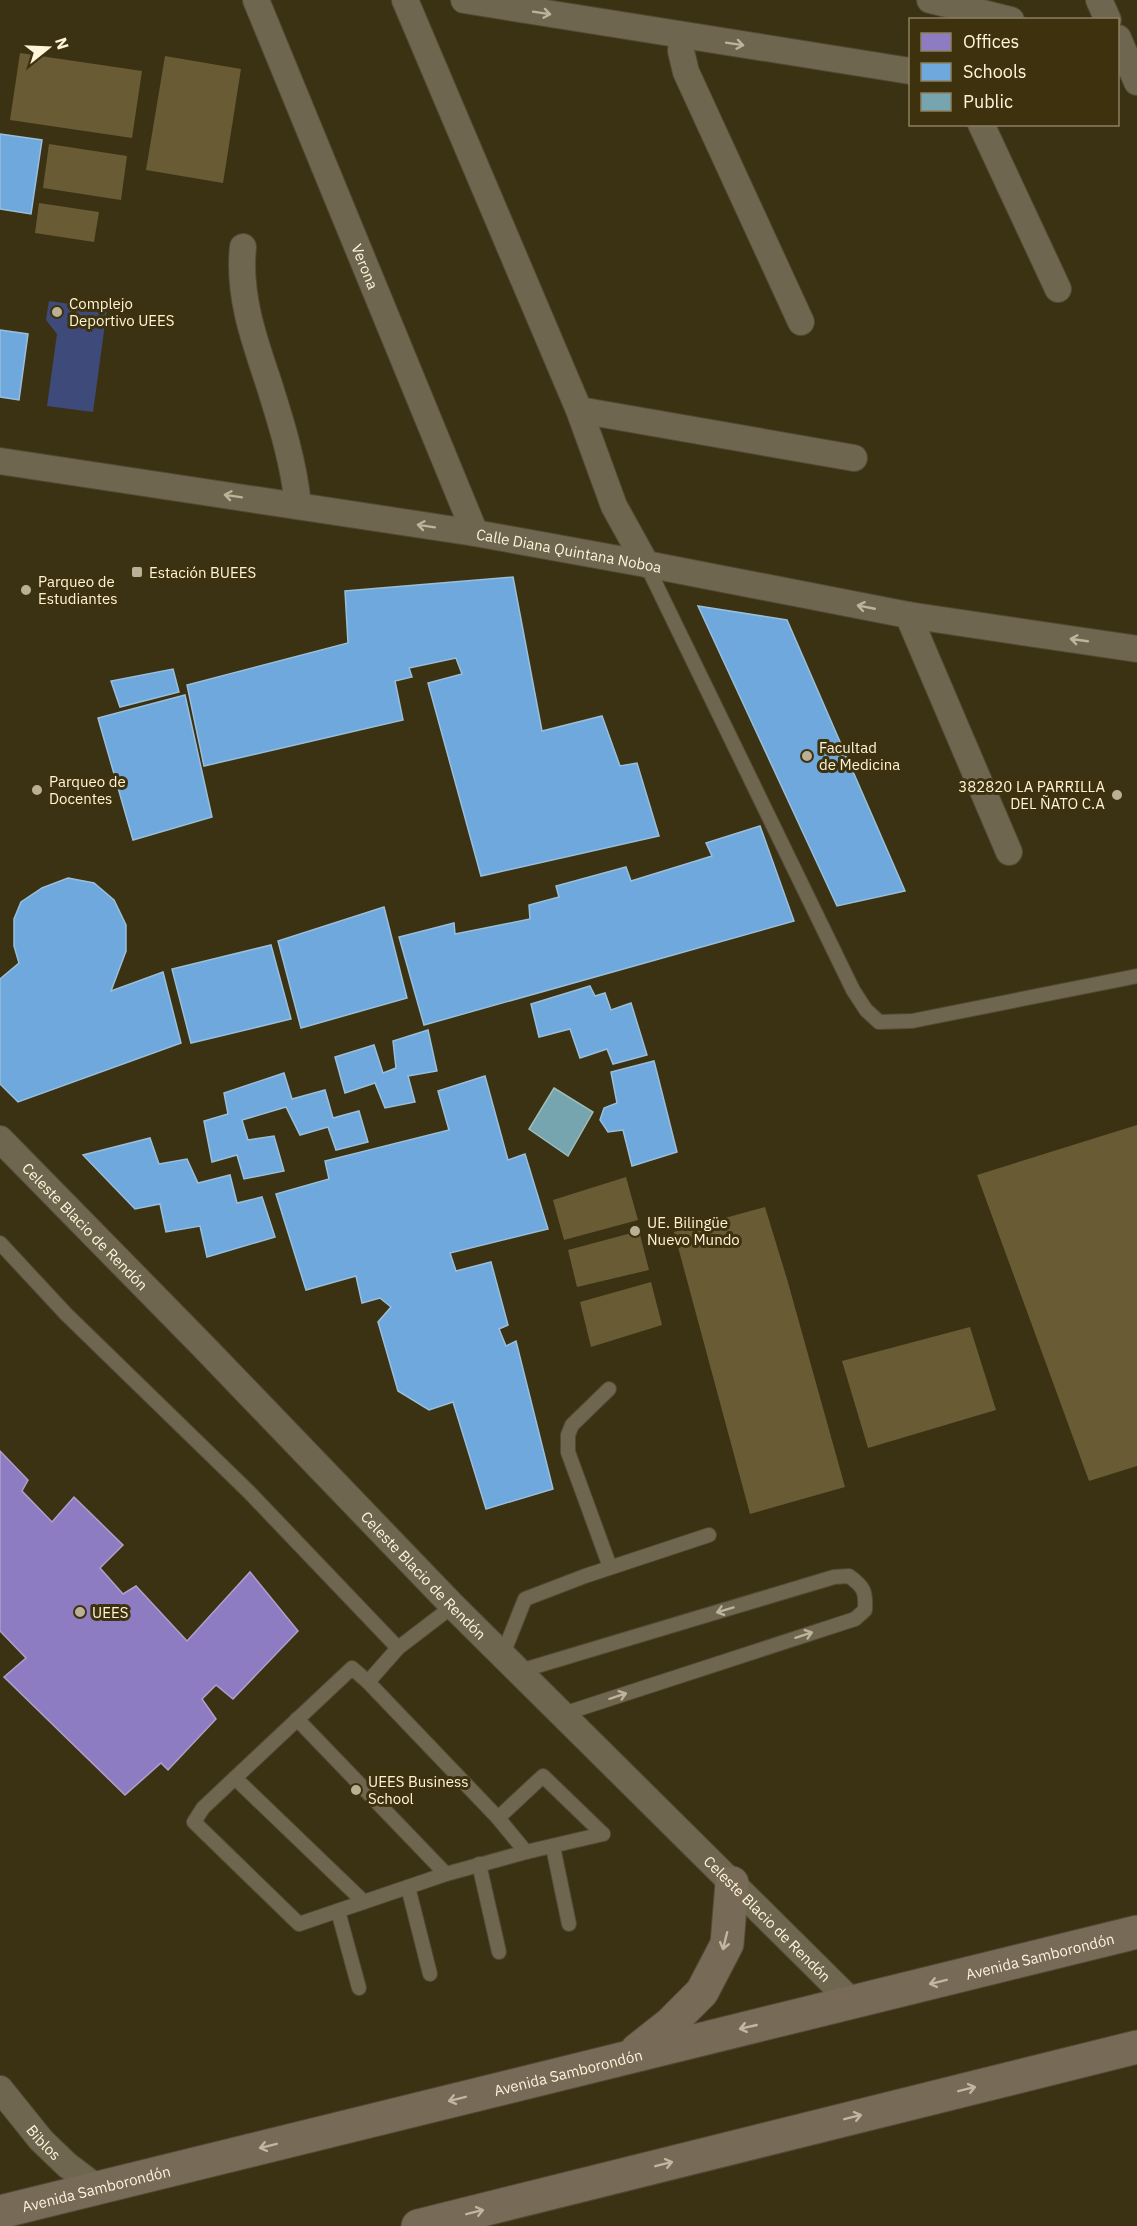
<svg xmlns="http://www.w3.org/2000/svg" width="1137" height="2226" font-family="'IBM Plex Sans',sans-serif">
  <style>
    .green { fill: #695c34 }
    .water { fill: #3e4b7a }
    .offices { fill: #8e7cc3; stroke: #b0a0ca; stroke-width: 1.5 }
    .schools { fill: #6fa8dc; stroke: #9abfdb; stroke-width: 1.5 }
    .public { fill: #76a5af; stroke: #9fbdbc; stroke-width: 1.5 }
    .lines { fill: none; stroke-linecap: round; stroke-linejoin: round }
    .service-casing { stroke: #524a35; stroke-width: 16 }
    .minor-casing { stroke: #524a35; stroke-width: 28 }
    .trunk-casing { stroke: #524a35; stroke-width: 35 }
    .service { stroke: #6e664e; stroke-width: 14 }
    .minor { stroke: #6e664e; stroke-width: 26 }
    .trunk { stroke: #776a56; stroke-width: 33 }
    .oneway { stroke: #bdb49b }
    .oneway2 { stroke: #c1b69f }
    .poi-dot { fill: #bab095; stroke: #3e320e; stroke-width: 2 }
    .labels { text-anchor: middle; dominant-baseline: central; stroke-width: 6; stroke-linejoin: round; paint-order: stroke }
    .street-label { font-size: 15px; fill: #fef4da; stroke: #3e320e }
    .poi-label { font-size: 15px; fill: #fef4da; stroke: #3e320e; text-anchor: start }
  </style>
  <rect width="100%" height="100%" fill="#3b3214"/>
  <g class="green">
    <polygon points="20,53 142,71 132,138 10,120"/>
    <polygon points="165,56 241,69 223,183 146,170"/>
    <polygon points="49,144 127,156 121,200 43,188"/>
    <polygon points="39,203 99,212 94,242 35,233"/>
    <polygon points="1137,1125 1137,1466 1089,1481 977,1175"/>
    <polygon points="626,1177 638,1220 564,1240 553,1200"/>
    <polygon points="765,1207 787,1279 845,1487 750,1514 674,1232"/>
    <polygon points="639,1231 649,1270 577,1287 568,1250"/>
    <polygon points="651,1282 662,1325 591,1347 580,1302"/>
    <polygon points="970,1327 996,1410 868,1448 842,1361"/>
  </g>
  <polygon class="water" points="49,301 107,309 93,412 47,406 57,334 46,320"/>
  <polygon class="offices" points="0,1451 28,1480 22,1491 52,1522 74,1497 123,1545 100,1568 123,1594 136,1586 187,1641 250,1572 298,1631 233,1699 216,1685 202,1699 216,1719 168,1770 161,1763 125,1795 4,1677 26,1658 0,1631"/>
  <g class="schools">
    <polygon points="0,134 42,140 31,214 0,209"/>
    <polygon points="0,330 28,334 19,400 0,397"/>
    <polygon points="513,577 542,731 602,716 620,766 637,763 659,836 481,876 428,683 462,674 456,658 409,668 412,677 395,681 403,720 204,766 187,685 348,643 345,591"/>
    <polygon points="698,606 787,620 905,891 837,906"/>
    <polygon points="173,669 179,692 120,707 111,681"/>
    <polygon points="185,695 212,817 133,840 98,718"/>
    <polygon points="760,826 794,921 424,1025 399,937 454,923 455,934 530,919 529,905 559,897 556,886 626,867 631,881 712,856 706,843"/>
    <polygon points="68,878 94,883 114,900 126,925 126,951 111,991 163,972 181,1043 18,1102 0,1084 0,979 19,963 14,946 14,919 21,902 42,888"/>
    <polygon points="384,907 407,998 301,1028 278,941"/>
    <polygon points="271,945 291,1019 191,1043 172,969"/>
    <polygon points="590,986 595,996 605,993 611,1010 631,1003 647,1055 613,1064 607,1049 580,1058 570,1029 539,1037 531,1004"/>
    <polygon points="428,1030 437,1071 408,1076 415,1102 385,1108 375,1083 345,1093 335,1057 374,1045 383,1073 396,1068 393,1041"/>
    <polygon points="654,1061 677,1152 632,1166 623,1130 608,1132 600,1120 604,1108 617,1103 611,1072"/>
    <polygon points="284,1073 292,1099 325,1090 333,1118 359,1111 368,1142 336,1150 328,1127 300,1135 286,1107 242,1120 248,1140 274,1136 284,1171 244,1179 237,1155 212,1162 204,1121 228,1114 224,1093"/>
    <polygon points="485,1076 508,1160 525,1154 548,1229 450,1253 456,1271 491,1262 508,1325 499,1329 506,1346 516,1341 553,1489 486,1509 453,1402 429,1410 398,1391 378,1322 391,1307 380,1298 362,1303 356,1276 306,1290 276,1194 329,1179 325,1161 449,1130 438,1091"/>
    <polygon points="150,1138 159,1164 187,1159 198,1183 230,1175 237,1203 262,1197 275,1237 207,1257 200,1226 166,1232 160,1204 135,1209 83,1155"/>
  </g>
  <polygon class="public" points="554,1088 593,1112 568,1156 529,1129"/>
  <g class="lines">
    <g class="service-casing">
      <g id="service">
        <polyline points="646,564 853,990 866,1010 879,1022 912,1021 1137,976"/>
        <polyline points="0,1243 66,1314 249,1492 398,1648"/>
        <polyline points="609,1389 572,1425 568,1435 568,1452 610,1567"/>
        <polyline points="453,1606 398,1648 368,1682 498,1818 526,1852"/>
        <polyline points="503,1654 525,1599 585,1576 709,1535"/>
        <path d="M520 1671 834 1577 849 1576C864 1587 866 1591 865 1610L855 1619 563 1714"/>
        <polyline points="368,1682 352,1668 203,1808 194,1822 299,1924 446,1874 526,1852 603,1834"/>
        <polyline points="297,1719 446,1874"/>
        <polyline points="235,1778 364,1902"/>
        <polyline points="498,1818 543,1776 603,1834"/>
        <polyline points="553,1847 569,1924"/>
        <polyline points="479,1864 499,1952"/>
        <polyline points="408,1887 430,1974"/>
        <polyline points="338,1911 359,1988"/>
      </g>
    </g>
    <g class="minor-casing">
      <g id="minor">
        <path id="s1" d="M256 0 475 533"/>
        <polyline points="405,0 579,410 614,506 646,564"/>
        <polyline points="464,0 910,71"/>
        <polyline points="930,0 1011,20"/>
        <polyline points="1099,0 1108,20"/>
        <polyline points="682,36 681,51 686,72 801,322"/>
        <polyline points="1118,38 1137,82"/>
        <polyline points="981,124 1058,289"/>
        <path d="M243 247C238 293 253 337 268 381 281 422 294 463 298 506"/>
        <polyline points="579,410 854,458"/>
        <path id="s2" d="M0 461 475 533 646 564 908 615 1137 649"/>
        <polyline points="908,615 1009,852"/>
        <path id="s3" d="M0 1139 203 1346 453 1606 853 2003"/>
        <path id="s4" d="M0 2089 41 2140 67 2165 96 2187"/>
      </g>
    </g>
    <g class="trunk-casing">
      <g id="trunk">
        <polyline points="637,2050 670,2024 702,1992 727,1944 732,1883"/>
        <path id="s5" d="M0 2212 1137 1932"/>
        <polyline points="418,2226 1137,2047"/>
      </g>
    </g>
    <use href="#service" class="service"/>
    <use href="#minor" class="minor"/>
    <use href="#trunk" class="trunk"/>
  </g>
  <defs><path id="oneway-shaft" d="M-6 0H5M1.5-3L5.5 0L1.5 3" fill="none" stroke-width="1.6" stroke-linecap="round" stroke-linejoin="round" transform="scale(1.5)"/></defs>
  <g class="oneway">
    <use href="#oneway-shaft" transform="translate(542 13) rotate(9)"/>
    <use href="#oneway-shaft" transform="translate(735 44) rotate(9)"/>
    <use href="#oneway-shaft" transform="translate(233 496) rotate(-171)"/>
    <use href="#oneway-shaft" transform="translate(426 526) rotate(-171)"/>
    <use href="#oneway-shaft" transform="translate(866 607) rotate(-169)"/>
    <use href="#oneway-shaft" transform="translate(1079 640) rotate(-172)"/>
    <use href="#oneway-shaft" transform="translate(725 1610) rotate(163)"/>
    <use href="#oneway-shaft" transform="translate(804 1635) rotate(-18)"/>
    <use href="#oneway-shaft" transform="translate(618 1696) rotate(-18)"/>
  </g>
  <g class="oneway2">
    <use href="#oneway-shaft" transform="translate(725 1941) rotate(104)"/>
    <use href="#oneway-shaft" transform="translate(938 1982) rotate(166)"/>
    <use href="#oneway-shaft" transform="translate(748 2027) rotate(167)"/>
    <use href="#oneway-shaft" transform="translate(967 2089) rotate(-14)"/>
    <use href="#oneway-shaft" transform="translate(457 2099) rotate(166)"/>
    <use href="#oneway-shaft" transform="translate(853 2117) rotate(-14)"/>
    <use href="#oneway-shaft" transform="translate(268 2146) rotate(166)"/>
    <use href="#oneway-shaft" transform="translate(664 2164) rotate(-14)"/>
    <use href="#oneway-shaft" transform="translate(475 2212) rotate(-14)"/>
  </g>
  <g class="poi-dot">
    <circle cx="57" cy="312" r="6"/>
    <rect x="131" y="566" width="12" height="12" rx="3"/>
    <circle cx="26" cy="590" r="6"/>
    <circle cx="807" cy="756" r="6"/>
    <circle cx="37" cy="790" r="6"/>
    <circle cx="1117" cy="795" r="6"/>
    <circle cx="635" cy="1231" r="6"/>
    <circle cx="80" cy="1612" r="6"/>
    <circle cx="356" cy="1790" r="6"/>
  </g>
  <g class="labels">
    <g class="street-label">
      <text stroke="none"><textPath href="#s1" startOffset="288">Verona</textPath></text>
      <text stroke="none"><textPath href="#s2" startOffset="576">Calle Diana Quintana Noboa</textPath></text>
      <text stroke="none"><textPath href="#s3" startOffset="122">Celeste Blacio de Rendón</textPath></text>
      <text stroke="none"><textPath href="#s3" startOffset="608">Celeste Blacio de Rendón</textPath></text>
      <text stroke="none"><textPath href="#s3" startOffset="1094">Celeste Blacio de Rendón</textPath></text>
      <text stroke="none"><textPath href="#s5" startOffset="1071">Avenida Samborondón</textPath></text>
      <text stroke="none"><textPath href="#s5" startOffset="585">Avenida Samborondón</textPath></text>
      <text stroke="none"><textPath href="#s4" startOffset="69">Biblos</textPath></text>
      <text stroke="none"><textPath href="#s5" startOffset="99">Avenida Samborondón</textPath></text>
    </g>
    <g class="poi-label">
      <text x="69" y="303">Complejo<tspan x="69" dy="17">Deportivo UEES</tspan></text>
      <text x="149" y="572">Estación BUEES</text>
      <text x="38" y="581">Parqueo de<tspan x="38" dy="17">Estudiantes</tspan></text>
      <text x="819" y="747">Facultad<tspan x="819" dy="17">de Medicina</tspan></text>
      <text x="49" y="781">Parqueo de<tspan x="49" dy="17">Docentes</tspan></text>
      <text x="1105" y="786" text-anchor="end">382820 LA PARRILLA<tspan x="1105" dy="17">DEL ÑATO C.A</tspan></text>
      <text x="647" y="1222">UE. Bilingüe<tspan x="647" dy="17">Nuevo Mundo</tspan></text>
      <text x="92" y="1612">UEES</text>
      <text x="368" y="1781">UEES Business<tspan x="368" dy="17">School</tspan></text>
    </g>
  </g>
  <rect x="909" y="18" width="210" height="108" fill="#3e320e" stroke="#8b8060" stroke-width="1.5"/>
  <rect x="921" y="33" width="30" height="18" fill="#8e7cc3" stroke="#8b8060" stroke-width="1.5"/>
  <text x="963" y="48" font-size="18" fill="#fef4da">Offices</text>
  <rect x="921" y="63" width="30" height="18" fill="#6fa8dc" stroke="#8b8060" stroke-width="1.5"/>
  <text x="963" y="78" font-size="18" fill="#fef4da">Schools</text>
  <rect x="921" y="93" width="30" height="18" fill="#76a5af" stroke="#8b8060" stroke-width="1.5"/>
  <text x="963" y="108" font-size="18" fill="#fef4da">Public</text>
  <g transform="translate(48 48) rotate(72)" stroke="#3e320e" stroke-width="4.5" paint-order="stroke">
  <path d="M0-4.5L10 22L0 15L-10 22Z" fill="#fef4da"/>
  <text y="-9" font-size="16" font-weight="bold" text-anchor="middle" fill="#fef4da">N</text>
  </g>
</svg>
